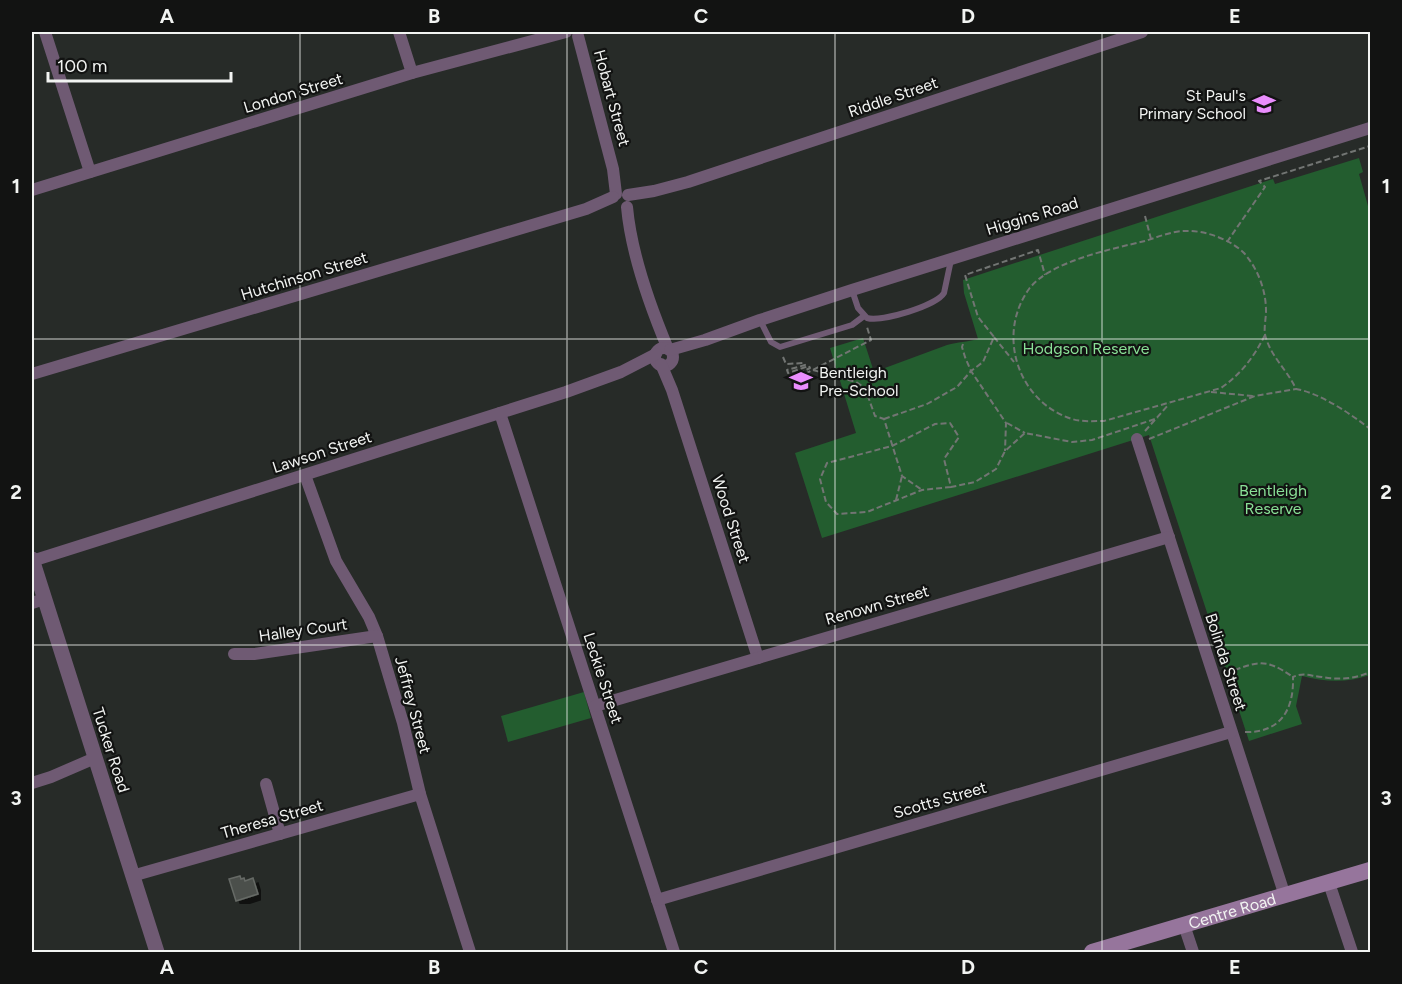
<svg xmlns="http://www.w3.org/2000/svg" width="1402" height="984" font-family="Figtree,sans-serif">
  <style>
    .green { fill: #235d2f }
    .building { fill: #4c504c; stroke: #666a66; stroke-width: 1.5; filter: url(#shadow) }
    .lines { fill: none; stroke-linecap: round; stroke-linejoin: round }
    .path { stroke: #727573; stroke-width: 2; stroke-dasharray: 6 3; stroke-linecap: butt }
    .service { stroke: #6f5a73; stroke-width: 6 }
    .minor { stroke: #6f5a73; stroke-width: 12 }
    .tertiary { stroke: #6f5a73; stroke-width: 15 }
    .secondary { stroke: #96759c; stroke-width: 16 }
    .grid { fill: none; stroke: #f2f4f2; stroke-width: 1.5; stroke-opacity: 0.55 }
    .labels { text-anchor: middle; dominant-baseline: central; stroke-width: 4.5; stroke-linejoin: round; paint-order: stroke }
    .street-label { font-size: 16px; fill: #f2f4f2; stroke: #121312 }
    .poi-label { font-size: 16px; fill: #f2f4f2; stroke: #121312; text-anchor: end }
    .park-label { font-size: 16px; fill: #8ae197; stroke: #121312 }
    .neatline { fill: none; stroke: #f2f4f2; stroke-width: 2 }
    .grid-label { font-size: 20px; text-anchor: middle; font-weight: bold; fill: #f2f4f2 }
  </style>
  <defs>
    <filter id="shadow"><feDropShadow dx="5" dy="5" stdDeviation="0" flood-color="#0009"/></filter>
  </defs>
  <rect width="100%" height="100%" fill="#272b28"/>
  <g class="green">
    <path d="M1359 158 1363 172 1359 174 1370 213V675C1347 683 1325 682 1302 676L1296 706 1302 724 1249 741 1149 435 822 538 795 453 856 433 830 348 863 338 874 372 947 345C958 342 967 342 978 339L964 293 963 280 1273 179 1275 184Z"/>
    <polygon points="584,692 591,718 508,742 501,716"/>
  </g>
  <polygon class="building" points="240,876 241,879 244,878 245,881 253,878 258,894 236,901 229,879"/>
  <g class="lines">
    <g class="path">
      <polyline points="1145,216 1151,239"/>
      <polyline points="1227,242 1265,187 1259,181 1370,146"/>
      <path d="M1265 335C1254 357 1241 374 1221 388L1104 421C1093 421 1082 422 1072 419 1018 402 996 335 1029 289 1050 261 1112 249 1145 241 1158 237 1172 231 1185 231 1204 230 1230 239 1244 253 1258 269 1266 290 1266 311 1266 320 1263 330 1266 338 1272 358 1288 371 1296 389 1320 393 1351 414 1370 429"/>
      <polyline points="994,337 1014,362"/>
      <polyline points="963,344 962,347 965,357 971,371 1006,423 1005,451"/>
      <polyline points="783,357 786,364 804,363 805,365 787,370 788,373 809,366 810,368 796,375 797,378"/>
      <polyline points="813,370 856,382 865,388 875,416 884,419 902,476 922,490"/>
      <polyline points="797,378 871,340 867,327"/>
      <polyline points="1211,392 1253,396"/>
      <polyline points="884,419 927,404 957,387 971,371 983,362 994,337 978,317 965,275 1038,250 1045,275"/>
      <polyline points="1007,423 1025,433"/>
      <polyline points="1145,431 1169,404"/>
      <polyline points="1149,439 1255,396 1296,389"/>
      <polyline points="951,487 922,490 867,512 837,514 826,502 820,479 827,463 892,446 935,424 950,423 959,437 944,459 951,487 975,482 996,469 1005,451 1025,433 1072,442 1092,440 1158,418"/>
      <polyline points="896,500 902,476"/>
      <path d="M1226 673C1258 662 1264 657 1293 677"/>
      <path d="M1245 732C1281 733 1294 709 1293 677 1304 672 1310 676 1322 677 1338 680 1355 679 1370 672"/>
    </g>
    <g class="service">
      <path d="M852 290 858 308 867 318C882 322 936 306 944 293L951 260"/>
      <polyline points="760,320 771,342 780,347 852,325 864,316"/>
    </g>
    <g class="minor">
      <polyline points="45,32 90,172"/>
      <polyline points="399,32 412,73"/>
      <polyline points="578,36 613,169 616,194"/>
      <polyline points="32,190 412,73 566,32"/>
      <polyline points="628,195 654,191 688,182 1142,32"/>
      <path d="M627 207C631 252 650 306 668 349"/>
      <circle cx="664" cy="357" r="9"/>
      <polyline points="670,350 705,340 760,320 852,290 1370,128"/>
      <polyline points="661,364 672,390 758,658"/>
      <polyline points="32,374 586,209 613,197"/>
      <polyline points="500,413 674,952"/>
      <polyline points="1137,439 1285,896"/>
      <polyline points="305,475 336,561 369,617 377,636 403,723 420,794 470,952"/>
      <polyline points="32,561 566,392 621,372 656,354"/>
      <polyline points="32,603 44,599"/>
      <polyline points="234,654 254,654 377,636"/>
      <polyline points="595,706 1169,537"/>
      <polyline points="32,783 51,777 95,758"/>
      <polyline points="266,784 280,834"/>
      <polyline points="132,876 420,794"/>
      <polyline points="1329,883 1352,952"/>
      <polyline points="657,900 1231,732"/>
      <polyline points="1184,925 1193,952"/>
    </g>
    <polyline class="tertiary" points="32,559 157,952"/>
    <path class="secondary" id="s1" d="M1092 952 1370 870"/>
  </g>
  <path class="grid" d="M300 32V952M567 32V952M835 32V952M1102 32V952M32 339H1370M32 645H1370"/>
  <defs>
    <g id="school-bare" transform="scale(1.8)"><path d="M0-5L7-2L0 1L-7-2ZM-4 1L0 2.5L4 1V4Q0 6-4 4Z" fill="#ea8dfd" stroke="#121312" stroke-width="2.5" paint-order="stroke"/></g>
  </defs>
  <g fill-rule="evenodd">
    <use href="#school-bare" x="1264" y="104"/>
    <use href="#school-bare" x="801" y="381"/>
  </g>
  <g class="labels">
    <g class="street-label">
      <text transform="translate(293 93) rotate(-17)">London Street</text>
      <text transform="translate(893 97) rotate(-19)">Riddle Street</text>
      <text transform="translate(612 98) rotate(75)">Hobart Street</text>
      <text transform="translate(1032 216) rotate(-17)">Higgins Road</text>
      <text transform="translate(304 276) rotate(-17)">Hutchinson Street</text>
      <text transform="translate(322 452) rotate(-18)">Lawson Street</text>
      <text transform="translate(731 519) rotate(72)">Wood Street</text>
      <text transform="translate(877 605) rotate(-16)">Renown Street</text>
      <text transform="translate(303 630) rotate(-8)">Halley Court</text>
      <text transform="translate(1226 662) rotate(72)">Bolinda Street</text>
      <text transform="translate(603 678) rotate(72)">Leckie Street</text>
      <text transform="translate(413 705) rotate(75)">Jeffrey Street</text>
      <text transform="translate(111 750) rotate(72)">Tucker Road</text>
      <text transform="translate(940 800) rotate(-16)">Scotts Street</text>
      <text transform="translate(272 819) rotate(-16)">Theresa Street</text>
      <text stroke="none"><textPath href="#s1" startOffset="146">Centre Road</textPath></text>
    </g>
    <g class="poi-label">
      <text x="1246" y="95">St Paul's<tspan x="1246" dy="18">Primary School</tspan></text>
      <text x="819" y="372" text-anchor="start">Bentleigh<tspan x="819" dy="18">Pre-School</tspan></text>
    </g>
    <g class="park-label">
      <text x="1086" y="348">Hodgson Reserve</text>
      <text x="1273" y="490">Bentleigh<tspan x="1273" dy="18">Reserve</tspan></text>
    </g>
  </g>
  <rect width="1402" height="984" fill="none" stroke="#121312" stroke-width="66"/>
  <path d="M48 72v9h183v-9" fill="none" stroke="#f2f4f2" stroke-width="3"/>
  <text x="57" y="72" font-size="18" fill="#f2f4f2" stroke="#121312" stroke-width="4.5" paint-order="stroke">100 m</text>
  <rect x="33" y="33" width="1336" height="918" class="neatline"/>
  <g class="grid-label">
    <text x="167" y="23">A</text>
    <text x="434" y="23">B</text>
    <text x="701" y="23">C</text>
    <text x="968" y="23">D</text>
    <text x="1235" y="23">E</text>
    <text x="16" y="193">1</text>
    <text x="1386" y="193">1</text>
    <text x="16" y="499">2</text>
    <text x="1386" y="499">2</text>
    <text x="16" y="805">3</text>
    <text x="1386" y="805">3</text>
    <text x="167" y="974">A</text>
    <text x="434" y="974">B</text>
    <text x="701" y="974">C</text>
    <text x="968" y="974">D</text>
    <text x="1235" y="974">E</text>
  </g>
</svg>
